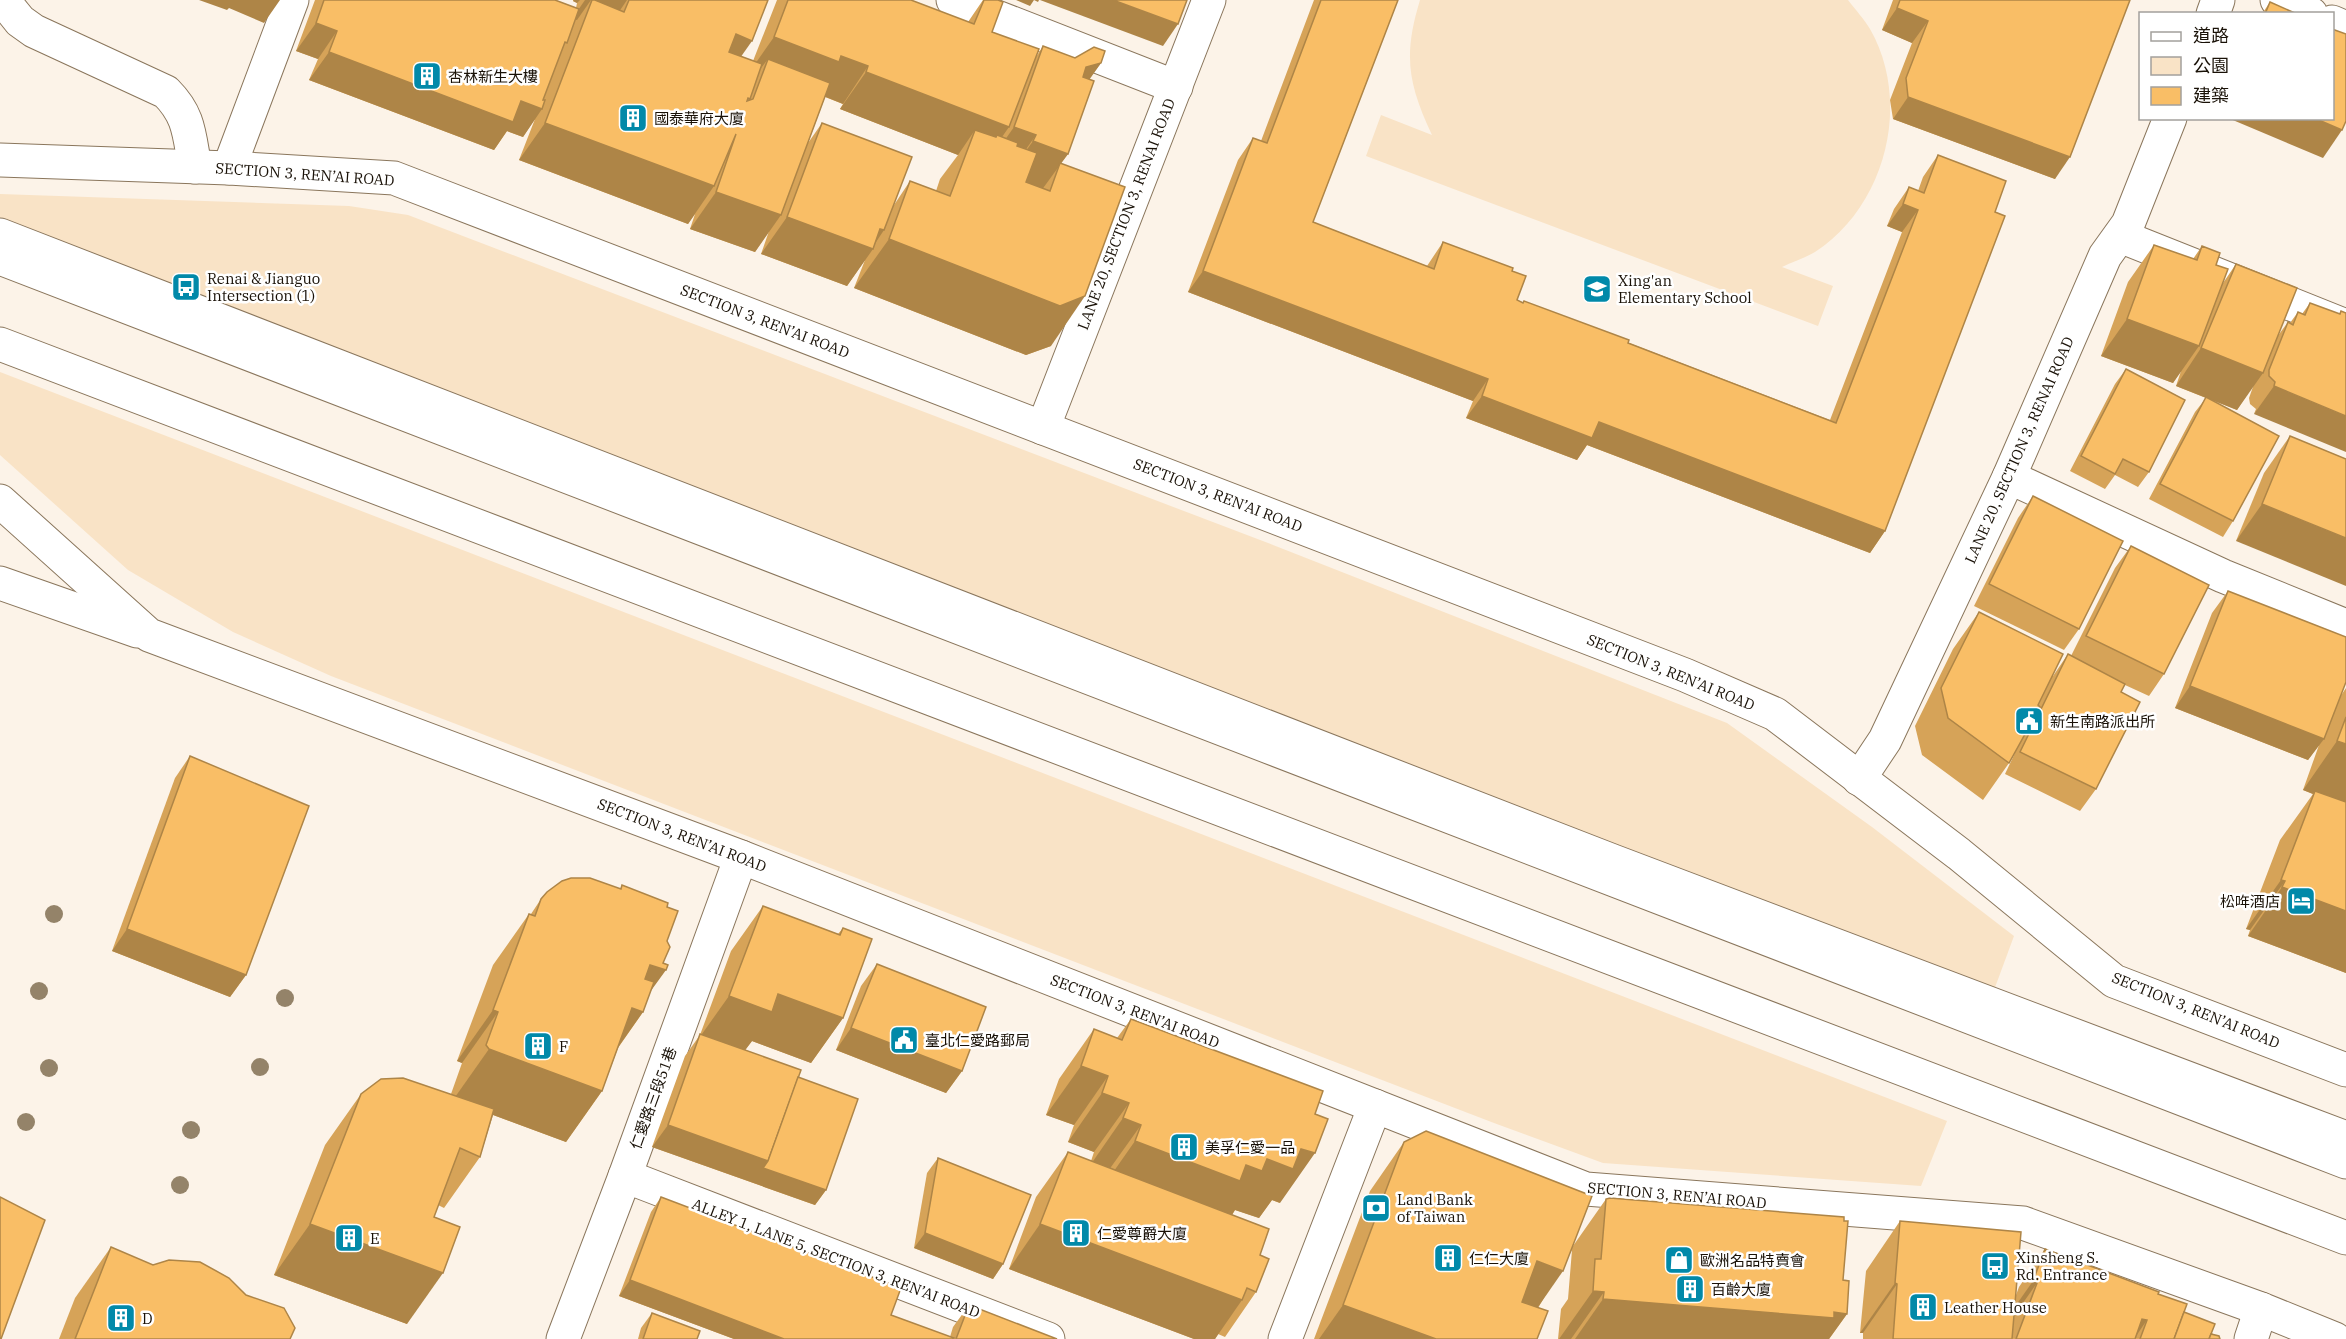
<svg xmlns="http://www.w3.org/2000/svg" width="2346" height="1339" font-family="'IBM Plex Serif','Noto Sans TC',serif">
  <style>
    .green { fill: #f9e3c6 }
    .lines { fill: none; stroke-linecap: round; stroke-linejoin: round }
    .minor-casing { stroke: #8a765c; stroke-width: 35 }
    .major-casing { stroke: #8a765c; stroke-width: 35 }
    .minor { stroke: #fff; stroke-width: 33 }
    .major { stroke: #fff; stroke-width: 33 }
    .tree { fill: #948369 }
    .wall { fill: #d6a358; fill-rule: evenodd }
    .shaded-wall { fill: #ae8547 }
    .building { fill: #f9be66; stroke: #ae8547; stroke-width: 1.5 }
    .labels { text-anchor: middle; dominant-baseline: central; stroke-width: 5; stroke-linejoin: round; paint-order: stroke }
    .poi-label { font-size: 15px; fill: #191107; stroke: #fff; text-anchor: start }
    .street-label { font-size: 15px; fill: #191107; stroke: #fff }
  </style>
  <rect width="100%" height="100%" fill="#fcf3e8"/>
  <g class="green">
    <path d="M1420 0H1848C1855 9 1864 19 1870 29 1912 102 1886 206 1815 252 1805 258 1792 262 1782 267L1833 286 1818 326 1366 156 1381 115 1432 135C1408 83 1403 56 1420 0Z"/>
    <polygon points="0,194 349,206 408,215 1273,545 1727,723 1872,827 2014,936 1990,1001 0,235"/>
    <polygon points="0,372 1947,1121 1921,1186 1603,1163 1494,1123 331,676 233,632 128,570 0,455"/>
  </g>
  <g class="lines">
    <g class="minor-casing">
      <g id="minor">
        <polyline points="953,0 1176,87"/>
        <polyline points="2277,0 2311,14"/>
        <polyline points="2213,14 2218,0"/>
        <polyline points="2332,22 2346,28"/>
        <polyline points="229,168 292,0"/>
        <polyline points="0,235 1613,861 2346,1138"/>
        <polyline points="2120,236 2346,326"/>
        <polyline points="1043,428 1209,0"/>
        <polyline points="2009,477 2223,576 2346,626"/>
        <polyline points="1859,779 1885,740 2009,477 2105,256 2128,224 2170,118"/>
        <polyline points="625,1176 1048,1339"/>
        <polyline points="563,1339 625,1176 741,857"/>
        <polyline points="1285,1339 1375,1106"/>
        <polyline points="2251,1339 2261,1309"/>
      </g>
    </g>
    <g class="major-casing">
      <g id="major">
        <path d="M3 0 20 21 34 31 166 92C190 116 189 135 195 167"/>
        <polyline points="0,160 229,168 394,178 1685,675 1775,714 1959,854 2114,981 2346,1070"/>
        <polyline points="0,258 2346,1162"/>
        <polyline points="0,344 2346,1238"/>
        <polyline points="0,501 149,635 741,857 1586,1189 2023,1223 2261,1309 2335,1339"/>
        <polyline points="0,583 137,631"/>
      </g>
    </g>
    <use href="#minor" class="minor"/>
    <use href="#major" class="major"/>
  </g>
  <g class="tree">
    <circle cx="54" cy="914" r="9"/>
    <circle cx="39" cy="991" r="9"/>
    <circle cx="285" cy="998" r="9"/>
    <circle cx="260" cy="1067" r="9"/>
    <circle cx="49" cy="1068" r="9"/>
    <circle cx="26" cy="1122" r="9"/>
    <circle cx="191" cy="1130" r="9"/>
    <circle cx="180" cy="1185" r="9"/>
  </g>
  <g class="wall">
    <path d="M315 0H555L576 8 577 3 573 1V0H768L741 56 753 61 777 0H911L968 22 983 0H998L992 32 1036 57 1043 46 1075 58 1101 63 1089 79 1068 154 1061 163 1051 346 1026 355 854 288 865 260 847 286 761 254 769 231 755 252 690 229 695 214 688 224 519 160 535 119 523 137 507 131 494 150 309 80 318 59 296 51ZM825 97 843 104 840 109 958 155 940 179 936 191 910 181 894 205 822 123 808 143Z"/>
    <polygon points="1314,0 1398,0 1313,222 1427,266 1443,242 1512,271 1517,300 1830,420 1902,232 1887,226 1894,209 1909,187 1918,191 1923,177 1938,155 1995,212 1885,531 1870,553 1587,445 1577,460 1466,418 1473,401 1188,292 1238,160 1253,138 1261,141"/>
    <polygon points="1893,0 2130,0 2055,179 1893,119 1890,100 1912,43 1882,30"/>
    <polygon points="2270,2 2297,14 2262,14"/>
    <polygon points="2154,245 2193,259 2202,246 2216,265 2223,283 2236,264 2277,337 2288,322 2290,323 2298,312 2302,314 2310,303 2339,314 2341,311 2346,313 2254,414 2256,409 2250,404 2249,398 2254,384 2237,410 2210,399 2233,521 2223,537 2149,499 2195,412 2206,398 2176,386 2181,371 2173,383 2101,356 2128,282"/>
    <polygon points="2126,369 2149,472 2138,487 2115,475 2105,489 2070,471 2115,384"/>
    <polygon points="2290,436 2346,459 2236,541 2264,473"/>
    <polygon points="2033,496 2079,629 2064,650 1974,606 2018,518"/>
    <polygon points="2131,546 2164,674 2149,696 2125,685 2121,692 2096,789 2080,811 2005,774 2015,753 2009,763 1983,800 1922,755 1915,726 1953,649 1979,612 2053,676 2068,654 2071,656 2115,568"/>
    <polygon points="2228,591 2340,697 2346,688 2346,973 2248,936 2250,930 2246,929 2280,840 2313,794 2303,790 2319,745 2308,760 2175,708 2212,613"/>
    <polygon points="190,756 246,975 230,997 112,951 175,778"/>
    <polygon points="622,885 667,907 667,941 643,1012 618,1048 602,1091 566,1142 493,1115 480,1157 444,1208 438,1205 434,1217 407,1324 274,1275 325,1145 361,1094 451,1094 462,1063 457,1061 493,965 529,914 531,914 541,899 620,889"/>
    <polygon points="763,906 838,934 843,928 843,1018 811,1063 752,1041 745,1050 798,1077 826,1190 815,1205 652,1147 685,1056 700,1035 731,951"/>
    <polygon points="877,964 962,1071 946,1093 836,1050 861,986"/>
    <polygon points="1131,1019 1280,1203 1272,1200 1259,1218 1235,1210 1232,1215 1260,1255 1256,1292 1225,1337 1218,1334 1215,1339 1194,1339 1009,1269 1036,1197 1068,1152 1091,1161 1094,1152 1068,1142 1074,1125 1046,1115 1059,1079 1094,1029 1117,1038"/>
    <polygon points="1404,1142 1573,1246 1606,1199 1843,1280 1847,1314 1829,1339 1558,1339 1561,1309 1568,1299 1572,1250 1538,1308 1537,1339 1314,1339 1370,1191"/>
    <polygon points="938,1158 1003,1264 993,1279 914,1248 927,1173"/>
    <polygon points="661,1197 891,1315 950,1337 953,1327 969,1305 1057,1339 734,1339 619,1296 651,1212"/>
    <polygon points="1900,1221 2016,1295 2019,1287 2045,1249 2158,1294 2220,1339 1863,1339 1863,1333 1860,1333 1866,1271"/>
    <polygon points="111,1247 290,1339 59,1339 75,1298"/>
    <polygon points="652,1313 697,1339 638,1339 641,1328"/>
  </g>
  <g class="shaded-wall">
    <polygon points="199,0 280,0 264,23 229,8 227,10"/>
    <polygon points="574,0 580,0 577,3 573,1"/>
    <polygon points="585,0 591,0 577,20 572,19"/>
    <polygon points="592,0 627,0 606,31"/>
    <polygon points="1016,0 1039,0 1038,2 1034,0 1030,6"/>
    <polygon points="1040,0 1113,0 1178,24 1163,46"/>
    <polygon points="1897,8 1928,21 1912,43 1882,30"/>
    <polygon points="316,23 337,31 318,59 296,51"/>
    <polygon points="736,34 752,41 726,78 710,71"/>
    <polygon points="774,37 841,56 868,66 843,104 816,93 768,59 755,76 748,74"/>
    <polygon points="329,52 521,101 542,109 523,137 507,131 494,150 309,80"/>
    <polygon points="1101,63 1075,100 1086,67"/>
    <polygon points="866,72 1009,127 983,164 997,135 977,162 975,130 958,155 840,109"/>
    <polygon points="1908,97 2070,157 2055,179 1893,119"/>
    <polygon points="2228,118 2314,118 2342,130 2323,158"/>
    <polygon points="545,123 714,186 688,224 519,160"/>
    <polygon points="1014,127 1036,135 1010,172 988,164"/>
    <polygon points="1033,141 1068,154 1041,191 1007,178"/>
    <polygon points="716,192 781,215 755,252 690,229"/>
    <polygon points="1903,204 1918,210 1902,232 1887,226"/>
    <polygon points="787,217 880,229 884,230 872,248 873,249 847,286 761,254"/>
    <polygon points="889,239 1085,296 1051,346 1026,355 854,288"/>
    <polygon points="1203,271 1488,379 1473,401 1188,292"/>
    <polygon points="2127,319 2199,346 2173,383 2101,356"/>
    <polygon points="2201,348 2263,373 2237,410 2176,386"/>
    <polygon points="2274,386 2346,416 2346,452 2254,414"/>
    <polygon points="1482,396 1599,422 1885,531 1870,553 1587,445 1577,460 1466,418"/>
    <polygon points="2262,504 2346,538 2346,586 2236,541"/>
    <polygon points="2190,686 2324,739 2308,760 2175,708"/>
    <polygon points="2337,741 2346,744 2346,806 2315,791 2313,794 2303,790"/>
    <polygon points="2281,880 2285,881 2250,930 2246,929"/>
    <polygon points="2282,887 2346,911 2346,973 2248,936"/>
    <polygon points="127,929 246,975 230,997 112,951"/>
    <polygon points="650,965 666,970 637,1010 643,1012 607,1063"/>
    <polygon points="778,994 843,1018 811,1063 752,1041 740,1057 697,1041 729,996"/>
    <polygon points="493,1010 498,1012 462,1063 457,1061"/>
    <polygon points="851,1028 962,1071 946,1093 836,1050"/>
    <polygon points="489,1049 602,1091 566,1142 453,1100"/>
    <polygon points="1081,1066 1108,1076 1074,1125 1046,1115"/>
    <polygon points="1102,1093 1129,1103 1094,1152 1068,1142"/>
    <polygon points="1123,1118 1141,1125 1106,1174 1089,1167"/>
    <polygon points="668,1125 768,1161 826,1190 815,1205 652,1147"/>
    <polygon points="1135,1141 1246,1165 1301,1149 1315,1153 1280,1203 1272,1200 1259,1218 1235,1210 1228,1221 1100,1191"/>
    <polygon points="310,1224 443,1273 407,1324 274,1275"/>
    <polygon points="1040,1224 1242,1300 1215,1339 1194,1339 1009,1269"/>
    <polygon points="925,1233 1003,1264 993,1279 914,1248"/>
    <polygon points="1537,1261 1563,1271 1529,1320 1502,1310"/>
    <polygon points="630,1280 784,1339 734,1339 619,1296"/>
    <polygon points="2033,1281 2037,1283 2011,1320 2007,1318"/>
    <polygon points="1895,1283 1897,1284 1863,1333 1860,1333"/>
    <polygon points="1593,1291 1604,1292 1571,1339 1559,1339"/>
    <polygon points="1603,1299 1834,1312 1847,1314 1829,1339 1575,1339"/>
    <polygon points="1343,1305 1436,1339 1319,1339"/>
    <polygon points="2142,1319 2147,1320 2134,1339"/>
  </g>
  <g class="building">
    <polygon points="324,0 555,0 579,9 567,43 565,42 543,100 545,100 542,109 521,101 513,122 329,52 337,31 316,23"/>
    <polygon points="592,0 595,0 624,12 629,0 768,0 752,41 736,34 729,52 762,64 750,99 748,98 747,101 753,99 768,59 830,83 781,215 716,192 736,134 714,186 545,123"/>
    <polygon points="788,0 911,0 974,24 984,0 998,0 1003,2 992,32 1039,49 1009,127 866,72 868,66 841,56 839,62 774,37"/>
    <polygon points="1113,0 1187,0 1178,24"/>
    <polygon points="1321,0 1398,0 1313,222 1434,269 1443,242 1513,268 1512,271 1526,276 1517,300 1523,303 1524,301 1629,340 1628,343 1836,423 1918,210 1903,204 1909,187 1924,193 1938,155 2006,181 1995,212 2005,216 1885,531 1599,422 1592,438 1482,396 1488,379 1203,271 1253,138 1267,143"/>
    <polygon points="1900,0 2130,0 2070,157 1908,97 1906,78 1928,21 1897,8"/>
    <polygon points="2270,2 2297,14 2265,14"/>
    <polygon points="2332,29 2346,34 2346,121 2342,130 2314,118 2332,118"/>
    <polygon points="1043,46 1075,58 1094,47 1105,51 1101,63 1086,67 1083,77 1094,81 1068,154 1033,141 1036,135 1014,127"/>
    <polygon points="822,123 912,157 884,230 880,229 873,249 787,217"/>
    <polygon points="975,130 996,137 997,135 1018,143 1017,146 1037,153 1026,182 1050,191 1060,163 1125,187 1085,296 1060,306 889,239 910,181 950,196"/>
    <polygon points="2154,245 2197,260 2202,246 2220,253 2216,265 2228,269 2199,346 2127,319"/>
    <polygon points="2236,264 2297,288 2263,373 2201,348"/>
    <polygon points="2310,303 2340,314 2341,311 2346,313 2346,416 2274,386 2275,382 2269,376 2269,370 2288,322 2293,325 2298,312 2305,315"/>
    <polygon points="2126,369 2185,400 2149,472 2123,459 2115,474 2081,456"/>
    <polygon points="2206,397 2279,436 2233,521 2160,484"/>
    <polygon points="2290,436 2346,459 2346,538 2262,504"/>
    <polygon points="2033,496 2123,541 2079,629 1989,584"/>
    <polygon points="2131,546 2209,585 2164,674 2086,636"/>
    <polygon points="2228,591 2346,637 2346,682 2324,739 2190,686"/>
    <polygon points="1979,612 2063,654 2038,705 2040,707 2009,763 1948,718 1941,688"/>
    <polygon points="2068,654 2125,684 2121,692 2140,702 2096,789 2020,752"/>
    <polygon points="2346,717 2346,744 2337,741"/>
    <polygon points="190,756 309,806 246,975 127,929"/>
    <polygon points="2315,791 2346,802 2346,911 2282,887 2285,881 2281,880"/>
    <polygon points="571,878 590,878 621,889 622,885 668,903 667,907 678,911 667,941 670,947 663,963 668,965 666,970 650,965 645,979 654,982 643,1012 632,1008 602,1091 489,1049 486,1045 498,1012 493,1010 529,914 535,916 541,899 547,892 562,881"/>
    <polygon points="763,906 840,935 843,928 872,939 843,1018 778,994 772,1012 729,996"/>
    <polygon points="877,964 986,1007 962,1071 851,1028"/>
    <polygon points="1131,1019 1323,1091 1315,1114 1328,1119 1315,1153 1301,1149 1293,1169 1267,1159 1262,1171 1246,1165 1240,1181 1135,1141 1141,1125 1123,1118 1129,1103 1102,1093 1108,1076 1081,1066 1094,1029 1122,1040"/>
    <polygon points="700,1034 801,1070 768,1161 668,1125"/>
    <polygon points="798,1077 858,1099 826,1190 763,1168 768,1161"/>
    <polygon points="403,1078 494,1109 480,1157 460,1148 434,1217 460,1227 443,1273 310,1224 361,1094 381,1079"/>
    <polygon points="1426,1131 1592,1196 1563,1271 1537,1261 1522,1302 1548,1311 1537,1339 1436,1339 1343,1305 1404,1142"/>
    <polygon points="1068,1152 1269,1229 1260,1255 1269,1259 1256,1292 1247,1288 1242,1300 1040,1224"/>
    <polygon points="938,1158 1031,1195 1003,1264 925,1233"/>
    <polygon points="0,1197 45,1220 1,1339 0,1339"/>
    <polygon points="661,1197 901,1288 891,1315 954,1338 953,1339 784,1339 630,1280"/>
    <polygon points="1610,1198 1844,1217 1844,1221 1848,1221 1843,1280 1849,1281 1847,1314 1834,1312 1834,1318 1603,1299 1604,1292 1593,1291 1595,1259 1601,1259 1606,1199"/>
    <polygon points="1900,1221 2021,1232 2012,1339 1893,1339 1897,1284 1895,1283"/>
    <polygon points="111,1247 153,1265 169,1260 200,1262 229,1278 246,1295 284,1308 295,1328 290,1339 75,1339"/>
    <polygon points="2045,1249 2159,1292 2158,1294 2187,1304 2174,1339 2140,1339 2147,1320 2142,1319 2135,1339 2016,1339 2037,1283 2033,1281"/>
    <polygon points="969,1305 1057,1339 956,1339"/>
    <polygon points="2184,1312 2215,1324 2209,1339 2174,1339"/>
    <polygon points="652,1313 700,1331 697,1339 643,1339"/>
    <polygon points="2211,1334 2219,1336 2220,1339 2209,1339"/>
  </g>
  <defs>
    <g id="building-square" transform="scale(1.5)"><rect x="-9" y="-9" width="18" height="18" rx="4" fill="#0189a9" stroke="#fff"/><path d="M-4-6H4V6H1V3H-1V6H-4ZM-2.5-4.3h1.7v1.8h-1.7ZM.8-4.3h1.7v1.8H.8ZM-2.5-1h1.7V.8h-1.7ZM.8-1h1.7V.8H.8Z" fill="#fff"/></g>
    <g id="bus-square" transform="scale(1.5)"><rect x="-9" y="-9" width="18" height="18" rx="4" fill="#0189a9" stroke="#fff"/><path d="M-5-6H5V4H4V6H2V4H-2V6H-4V4H-5ZM-3.5-4V0h7V-4ZM-3.5 1.2v1.5H-2V1.2ZM2 1.2v1.5H3.5V1.2Z" fill="#fff"/></g>
    <g id="school-square" transform="scale(1.5)"><rect x="-9" y="-9" width="18" height="18" rx="4" fill="#0189a9" stroke="#fff"/><path d="M0-5L7-2L0 1L-7-2ZM-4 1L0 2.5L4 1V4Q0 6-4 4Z" fill="#fff"/></g>
    <g id="civic-square" transform="scale(1.5)"><rect x="-9" y="-9" width="18" height="18" rx="4" fill="#0189a9" stroke="#fff"/><path d="M-.6-6.5H3V-4.5H.6V-3L4-1V1h2V6H-6V1h2V-1L-.6-3ZM-1.2 2.5V6h2.4V2.5Z" fill="#fff"/></g>
    <g id="hotel-square" transform="scale(1.5)"><rect x="-9" y="-9" width="18" height="18" rx="4" fill="#0189a9" stroke="#fff"/><path d="M-6-4.5h1.5V1H6V5H4.5V3h-9V5H-6ZM-4 0a1.8 1.8 0 1 1 3.6 0ZM.5 0V-2.5h3Q6-2.5 6 0Z" fill="#fff"/></g>
    <g id="bank-square" transform="scale(1.5)"><rect x="-9" y="-9" width="18" height="18" rx="4" fill="#0189a9" stroke="#fff"/><path d="M-6-4H6V4H-6ZM0-2.3a2.3 2.3 0 1 0 0 4.6a2.3 2.3 0 1 0 0-4.6Z" fill="#fff"/></g>
    <g id="shop-square" transform="scale(1.5)"><rect x="-9" y="-9" width="18" height="18" rx="4" fill="#0189a9" stroke="#fff"/><path d="M-5-2.5h2.3a2.7 3.5 0 0 1 5.4 0H5L5.5 6h-11ZM-1.5-2.5h3a1.5 2.3 0 0 0-3 0Z" fill="#fff"/></g>
  </defs>
  <g fill-rule="evenodd">
    <use href="#building-square" x="427" y="76"/>
    <use href="#building-square" x="633" y="118"/>
    <use href="#bus-square" x="186" y="287"/>
    <use href="#school-square" x="1597" y="289"/>
    <use href="#civic-square" x="2029" y="721"/>
    <use href="#hotel-square" x="2301" y="901"/>
    <use href="#civic-square" x="904" y="1040"/>
    <use href="#building-square" x="538" y="1046"/>
    <use href="#building-square" x="1184" y="1147"/>
    <use href="#bank-square" x="1376" y="1208"/>
    <use href="#building-square" x="1076" y="1233"/>
    <use href="#building-square" x="349" y="1238"/>
    <use href="#building-square" x="1448" y="1258"/>
    <use href="#shop-square" x="1679" y="1260"/>
    <use href="#bus-square" x="1995" y="1266"/>
    <use href="#building-square" x="1690" y="1289"/>
    <use href="#building-square" x="1923" y="1307"/>
    <use href="#building-square" x="121" y="1318"/>
  </g>
  <g class="labels">
    <g class="poi-label">
      <text x="448" y="76">杏林新生大樓</text>
      <text x="654" y="118">國泰華府大廈</text>
      <text x="207" y="278">Renai &amp; Jianguo<tspan x="207" dy="17">Intersection (1)</tspan></text>
      <text x="1618" y="280">Xing'an<tspan x="1618" dy="17">Elementary School</tspan></text>
      <text x="2050" y="721">新生南路派出所</text>
      <text x="2280" y="901" text-anchor="end">松哖酒店</text>
      <text x="925" y="1040">臺北仁愛路郵局</text>
      <text x="559" y="1046">F</text>
      <text x="1205" y="1147">美孚仁愛一品</text>
      <text x="1397" y="1199">Land Bank<tspan x="1397" dy="17">of Taiwan</tspan></text>
      <text x="1097" y="1233">仁愛尊爵大廈</text>
      <text x="370" y="1238">E</text>
      <text x="2016" y="1257">Xinsheng S.<tspan x="2016" dy="17">Rd. Entrance</tspan></text>
      <text x="1469" y="1258">仁仁大廈</text>
      <text x="1700" y="1260">歐洲名品特賣會</text>
      <text x="1711" y="1289">百齡大廈</text>
      <text x="1944" y="1307">Leather House</text>
      <text x="142" y="1318">D</text>
    </g>
    <g class="street-label">
      <text transform="translate(305 174) rotate(4)">SECTION 3, REN’AI ROAD</text>
      <text transform="translate(1126 214) rotate(-69)">LANE 20, SECTION 3, RENAI ROAD</text>
      <text transform="translate(765 321) rotate(21)">SECTION 3, REN’AI ROAD</text>
      <text transform="translate(2019 450) rotate(-66)">LANE 20, SECTION 3, RENAI ROAD</text>
      <text transform="translate(1218 495) rotate(21)">SECTION 3, REN’AI ROAD</text>
      <text transform="translate(1671 672) rotate(22)">SECTION 3, REN’AI ROAD</text>
      <text transform="translate(682 835) rotate(21)">SECTION 3, REN’AI ROAD</text>
      <text transform="translate(2196 1010) rotate(22)">SECTION 3, REN’AI ROAD</text>
      <text transform="translate(1135 1011) rotate(21)">SECTION 3, REN’AI ROAD</text>
      <text transform="translate(653 1098) rotate(-70)">仁愛路三段51巷</text>
      <text transform="translate(1677 1195) rotate(5)">SECTION 3, REN’AI ROAD</text>
      <text transform="translate(836 1258) rotate(21)">ALLEY 1, LANE 5, SECTION 3, REN’AI ROAD</text>
    </g>
  </g>
  <rect x="2139" y="12" width="195" height="108" fill="#ffffff" stroke="#a3a09c" stroke-width="1.5"/>
  <rect x="2151" y="32" width="30" height="9" fill="#ffffff" stroke="#a3a09c" stroke-width="1.5"/>
  <text x="2193" y="42" font-size="18" fill="#191107">道路</text>
  <rect x="2151" y="57" width="30" height="18" fill="#f9e3c6" stroke="#a3a09c" stroke-width="1.5"/>
  <text x="2193" y="72" font-size="18" fill="#191107">公園</text>
  <rect x="2151" y="87" width="30" height="18" fill="#f9be66" stroke="#a3a09c" stroke-width="1.5"/>
  <text x="2193" y="102" font-size="18" fill="#191107">建築</text>
</svg>
